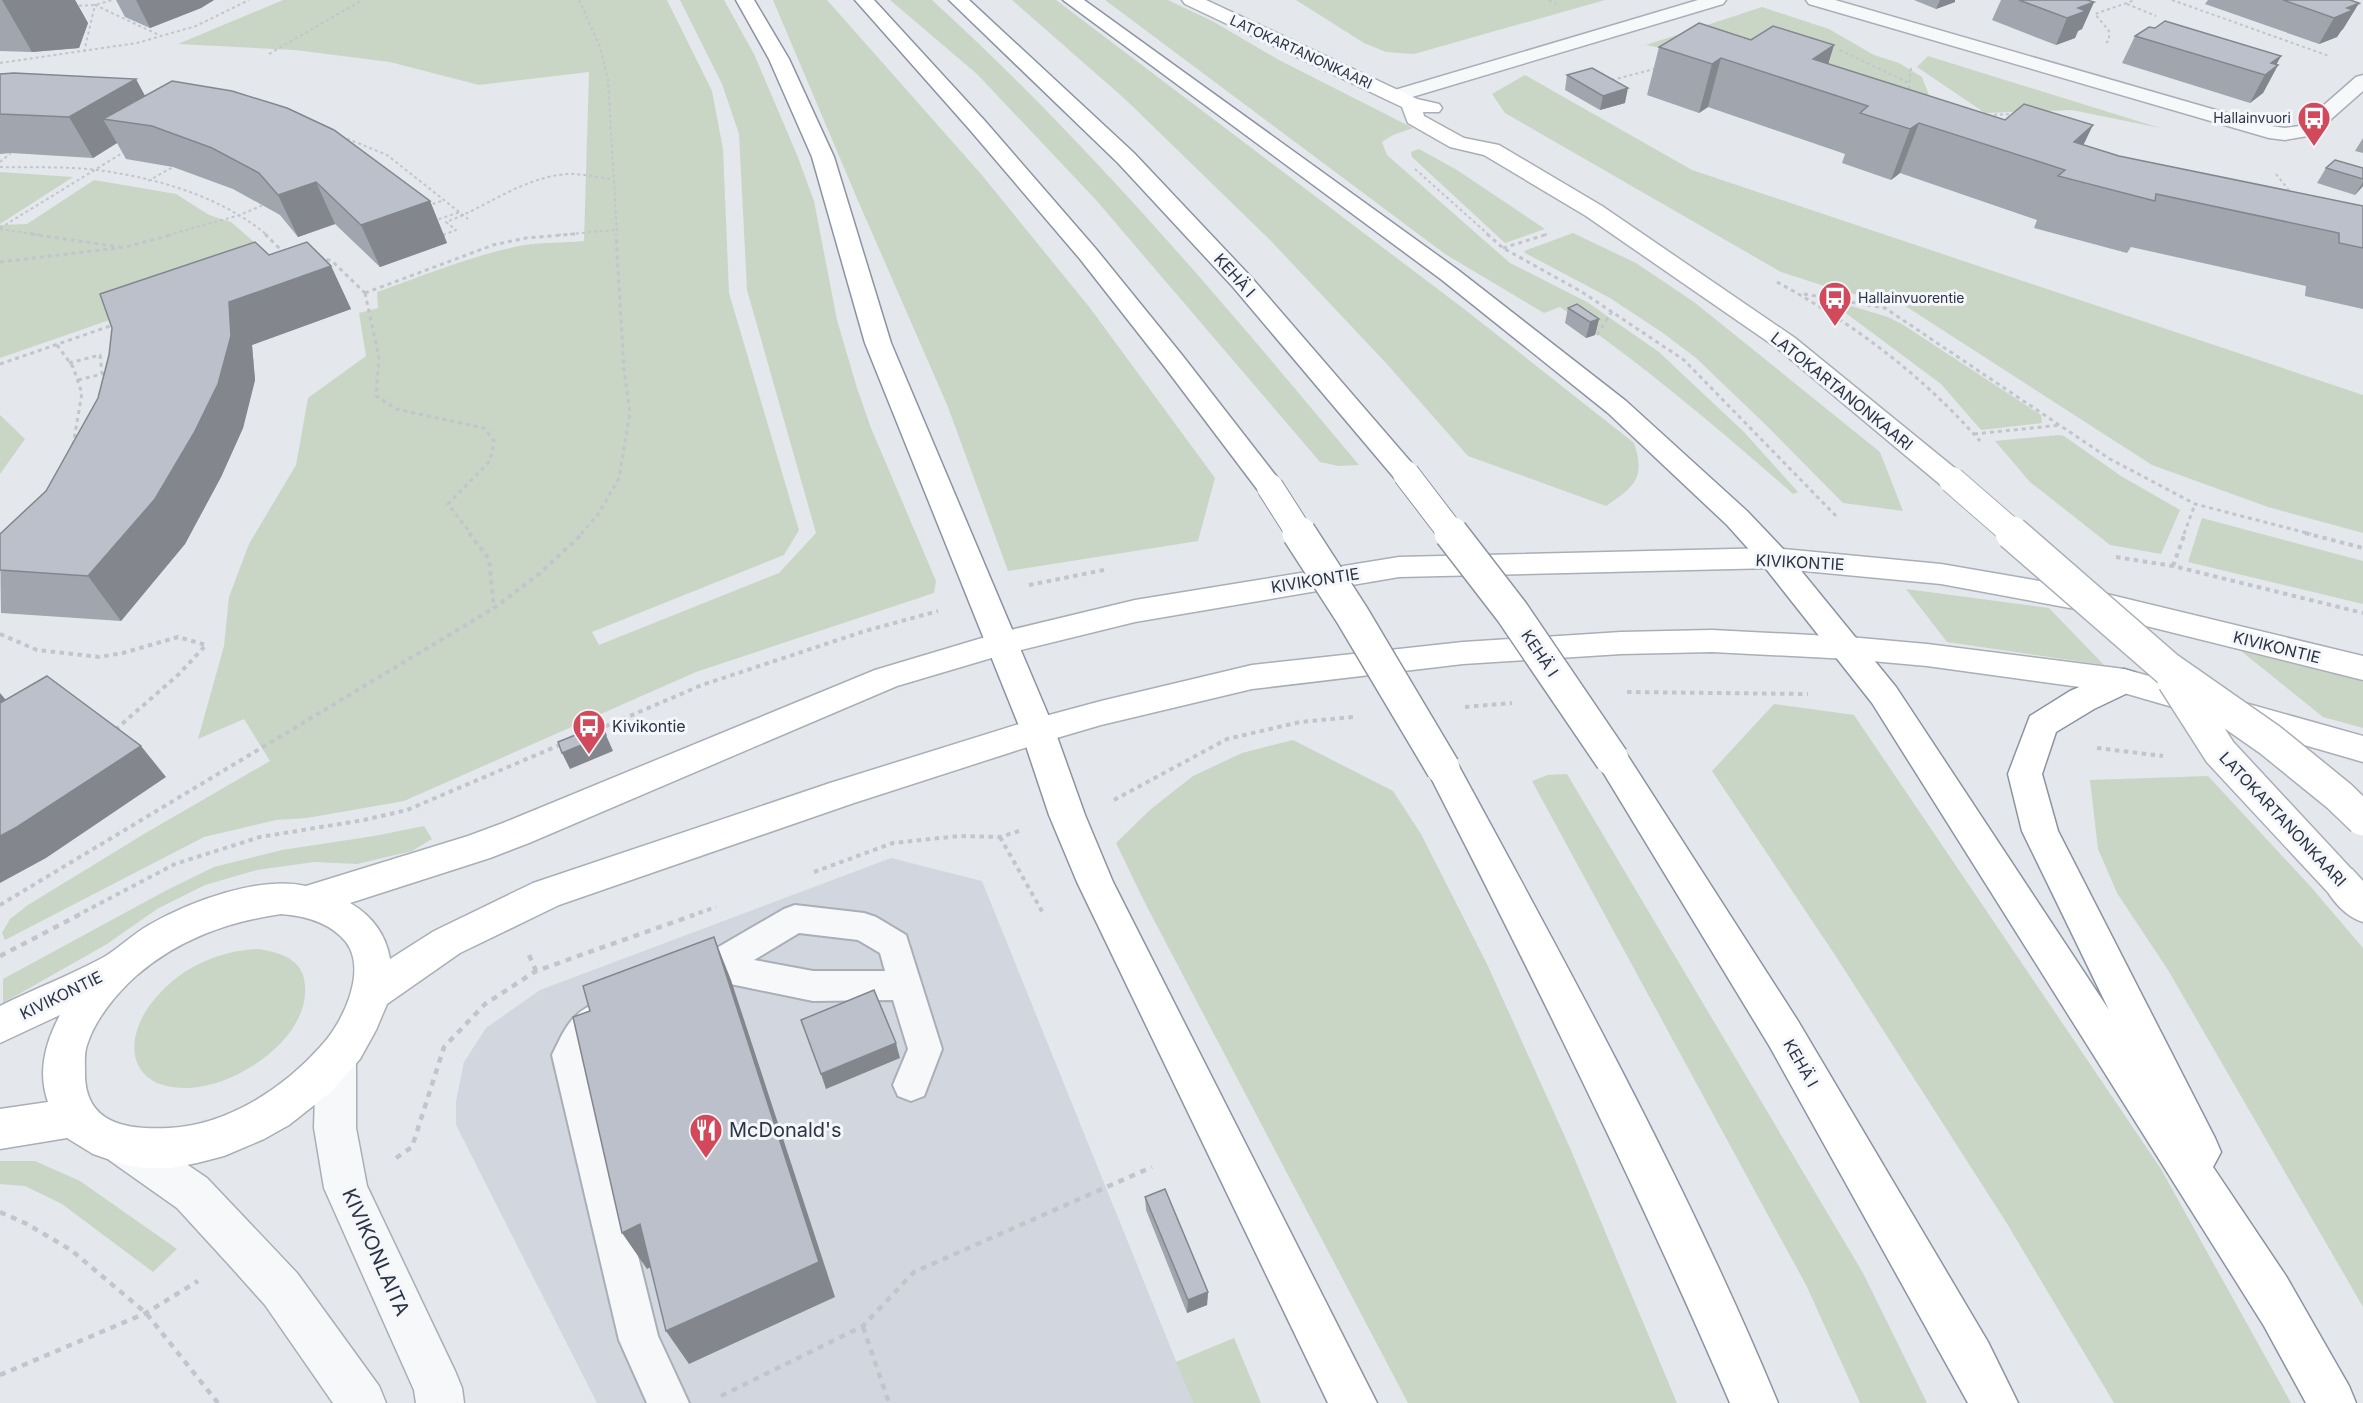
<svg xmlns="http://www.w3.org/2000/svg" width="2363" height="1403" viewBox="0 0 2363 1403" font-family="Inter,sans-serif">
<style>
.built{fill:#d2d6de}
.green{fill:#c9d6c5}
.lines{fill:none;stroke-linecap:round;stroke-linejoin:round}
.lane-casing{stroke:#a9aeb7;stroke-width:4}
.street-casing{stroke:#a9aeb7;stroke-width:3}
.secondary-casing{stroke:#a9aeb7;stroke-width:3}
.highway-casing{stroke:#8b94a3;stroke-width:3}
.path-far3{stroke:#c2c5cb;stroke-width:2;stroke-dasharray:3 3;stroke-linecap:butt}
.path-far2{stroke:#c2c5cb;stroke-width:3;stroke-dasharray:4 4;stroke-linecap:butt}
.path-far1{stroke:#c2c5cb;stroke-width:4;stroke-dasharray:4.5 4.5;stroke-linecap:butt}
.path{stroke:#c2c5cb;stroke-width:4.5;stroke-dasharray:6 6;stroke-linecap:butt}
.lane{fill:#f7f8fa;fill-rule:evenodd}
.street{fill:#f7f8fa;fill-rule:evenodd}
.secondary{fill:#fff;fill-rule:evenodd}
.highway{fill:#fff;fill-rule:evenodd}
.secondary-bridge-far1-casing{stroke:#a9aeb7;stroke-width:28;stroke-linecap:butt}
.secondary-bridge-casing{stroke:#a9aeb7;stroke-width:36;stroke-linecap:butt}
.highway-bridge-far1-casing{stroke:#8b94a3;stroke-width:28;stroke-linecap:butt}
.highway-bridge-casing{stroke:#8b94a3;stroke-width:36;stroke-linecap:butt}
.secondary-bridge-far1{stroke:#fff;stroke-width:26}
.secondary-bridge{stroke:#fff;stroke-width:33}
.highway-bridge-far1{stroke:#fff;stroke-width:26}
.highway-bridge{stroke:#fff;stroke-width:33}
.wall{fill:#a1a5ae}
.shaded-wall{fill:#83868d}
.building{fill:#bbc0ca;stroke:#83868d;stroke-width:1.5}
.labels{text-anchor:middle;stroke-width:6;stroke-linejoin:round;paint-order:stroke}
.far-street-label{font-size:14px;fill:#2b3445;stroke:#f4f6f9}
.far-poi-label{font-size:14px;fill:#2b3445;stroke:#f4f6f9;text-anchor:end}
.street-label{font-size:16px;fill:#2b3445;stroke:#f4f6f9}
.poi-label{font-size:16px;fill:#2b3445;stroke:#f4f6f9;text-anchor:start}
.near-poi-label{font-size:20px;fill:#2b3445;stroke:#f4f6f9;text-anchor:start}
.near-street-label{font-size:20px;fill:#2b3445;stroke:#f4f6f9}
</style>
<rect width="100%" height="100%" fill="#e4e7ec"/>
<!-- built -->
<path class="built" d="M891 858 982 881 1193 1403H597L456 1125V1102L464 1062 486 1028 540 990Z"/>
<!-- green -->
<path class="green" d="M283 0H667L712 91 723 149 729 293 799 530 784 555 592 632 599 645 779 573 816 533 747 290 739 134 722 84 680 0H724L754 54 797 155 814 201 837 320 857 388 871 428 936 581 934 593 696 672 404 801 307 818 276 820 204 837 5 940 2 933 10 919 28 905 144 834 270 761 244 719 198 739 224 646 229 597 249 544 296 465 308 398 366 356 359 313 378 308 377 292C423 276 470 256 519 246 541 242 563 243 584 241L589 72 479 85 390 62 295 50 178 44Z
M773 0H827L981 174 1090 308 1215 478 1198 541 1008 571 948 407 856 196Z
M890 0H932C1088 142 1224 303 1359 465L1339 466 1320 462 1096 200 977 74Z
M1012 0H1056L1468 312 1634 443C1646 478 1634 487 1606 506L1468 456 1386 363 1270 240 1125 99Z
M1105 0H1168L1214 22 1279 60 1413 128 1393 135 1382 142 1387 155 1510 263 1587 302 1659 352 1744 432 1798 492 1793 494C1718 428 1642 364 1560 307L1544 313 1445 254Z
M1296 0H1605L1414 54 1386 52 1364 43Z
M1762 7 1829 29 1874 55 1899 63 1922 77 1931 100 1646 45Z
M1928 56 2160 128 2072 110 1985 113 1917 67Z
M1525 75 1692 170 2363 395V533L2268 507 2152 465 1899 302 1843 292 1781 272 1505 113 1492 94Z
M1419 149 1457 170 1545 229 1505 243 1412 157 1411 152Z
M0 172 73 177 0 224Z
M94 180 176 194 209 215 231 222 277 262 0 358V225L27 224Z
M1573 233 1636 263 1694 302 1880 452 1903 511 1843 503 1766 425 1696 358 1663 333 1610 298 1525 253 1524 251Z
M1851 306 1888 317 1902 324 2041 415 2042 423 1981 430 1941 384 1843 311Z
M0 415 25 439 0 474Z
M2059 435 2064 436 2121 476 2180 510 2161 554 2110 545 2030 482 1995 441Z
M2202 518 2363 561V604L2188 562Z
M1906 589 2049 608 2104 665 1947 642Z
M2241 651 2363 681V728L2323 717Z
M1774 704 1854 715 2161 1169 2291 1403H2114L2006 1222 1835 955 1712 771Z
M1293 740 1393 791 1421 834 1487 964 1570 1148 1677 1403H1408L1145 903 1116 843 1151 809 1193 776 1242 753Z
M1567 774 1863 1273 1927 1403H1860L1806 1285 1532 781 1548 775Z
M2208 776 2311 887 2363 948V1307L2168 970 2117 893 2098 849 2090 780Z
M424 826 432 839 412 851 357 864 314 862 257 870 205 885 157 909 107 944 3 1003V979L167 890 214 867 282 850 374 836Z
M257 949C280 952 304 959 305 986 309 1039 237 1086 189 1088 122 1090 122 1032 160 993 185 966 220 951 257 949Z
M0 1161H35L80 1181 177 1249 153 1272 62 1204 25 1186 0 1184Z
M1234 1338 1261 1403H1193L1176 1362Z"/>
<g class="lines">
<defs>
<path id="lane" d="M795 905 864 913 876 917 906 935 942 1049 924 1096 911 1101 898 1096 893 1085 908 1049 893 1000 813 1001 716 981 689 991 677 987 672 977 677 967 703 956 784 909ZM799 933 858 940 880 953 885 971H813L754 960Z
M606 999 618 1003 623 1014C614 1033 596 1036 588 1055L658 1336 689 1403H647L619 1340 552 1055C567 1024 572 1011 606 999Z"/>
<path id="street" d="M1698 0H1726L1723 4 1402 100H1388L1385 96 1388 92Z
M1806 0H1835L2271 126 2285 128 2300 126 2356 77 2363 75V91L2313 135 2285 140 2269 138 1809 4Z
M336 1040 350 1045 356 1058V1128L367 1186 455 1371 462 1388 464 1403H416L414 1390 324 1188 314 1128 316 1058 322 1045Z
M124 1126 139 1132 207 1178 297 1273 379 1386 386 1403H333L265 1305 231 1267 177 1208 109 1160 103 1146 109 1132Z"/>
<path id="secondary" d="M1182 0H1206L1417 99 1439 104 1442 108 1439 112H1423L1424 116 1464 138 1499 145 1602 206 1795 338 1962 474 1966 480 1962 486 1952 489 1942 486 1777 348 1586 216 1484 155 1450 147 1408 123 1402 107 1185 4Z
M1774 548 1941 564 2086 589 2363 656V680L2086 611 1941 584 1774 568 1399 577 1135 622 1005 654 897 686 529 843 490 858 350 903C371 915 386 934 390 959L434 931 533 883 830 783 1038 718 1101 701 1252 665 1463 642 1621 632 1712 630 1849 637 1927 644 2124 669 2363 736V762L2124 693 1927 666 1849 659 1712 652 1621 654 1463 664 1252 689 1101 725 1043 742 854 803 559 905 460 953 387 1004 376 1030 360 1059 332 1091 289 1125 264 1139 224 1156 197 1163 171 1168H144L125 1165 93 1154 67 1138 0 1149V1109L48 1102C37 1072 46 1041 60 1015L0 1043V1006C34 989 71 975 104 957 119 948 133 934 149 925 189 902 260 875 306 886L468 836 503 823 875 670 1002 632 1135 600 1399 557ZM281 914C305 916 330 922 346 942 368 971 342 1024 321 1046 283 1089 227 1125 169 1128 127 1130 84 1124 85 1072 85 1063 84 1053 87 1045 95 1019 117 993 137 975 179 939 227 922 281 914Z
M2339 865 2352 869 2363 881V922C2344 916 2330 898 2321 880L2326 869Z"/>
<path id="highway" d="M736 0H754L789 59 834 157 891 343 1055 731 1085 815 1113 882 1377 1403H1328L1077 882 1049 815 1021 731 865 343 812 157 769 59Z
M855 0H874L985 121 1096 249 1182 355 1280 481 1284 487 1280 493 1270 496 1260 493 1164 366 1080 259 970 130Z
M949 0H969L1134 153 1251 277 1416 468 1420 474 1416 480 1406 483 1396 480 1233 287 1118 163Z
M1063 0H1084L1458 270 1626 401 1747 511 1785 551 1896 687 2109 1010 2022 831 2008 774 2030 716 2070 691 2112 673 2124 669 2136 673 2140 681 2136 689 2094 709 2056 732 2042 774 2058 831 2215 1138 2221 1152 2213 1167 2286 1276 2349 1386 2356 1403H2306L2264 1326 1872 703 1763 565 1727 525 1608 413 1442 280Z
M1612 746 1624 750 1798 1021 1988 1342 2018 1403H1968L1770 1047 1595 759 1600 750Z
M1443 755 1455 759C1569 969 1686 1181 1778 1403H1730C1637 1187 1533 977 1426 768L1431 759Z"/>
</defs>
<!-- lane casing -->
<use href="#lane" class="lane-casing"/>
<!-- street casing -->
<use href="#street" class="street-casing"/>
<!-- secondary casing -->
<use href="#secondary" class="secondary-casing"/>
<!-- highway casing -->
<use href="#highway" class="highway-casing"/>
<!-- path-far3 -->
<path class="path-far3" d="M579 0 600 47 608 80 617 235
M1549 0 1560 6
M2172 0 2329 56
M2346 0 2363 5
M2127 4 2156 16
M73 6 95 5 112 0
M2106 43 2109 40V31L2095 14 2135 0
M1840 50 1909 83
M84 52 95 5 161 36
M269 54 362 0
M0 63 137 43 196 26 249 0
M1911 68 1909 87 1912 93
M1612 80 1658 68
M1988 115 2014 114
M336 134 387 155 468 219
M0 162 11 153
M0 167C32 168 65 166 97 170 157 178 220 196 267 235
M1415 169 1489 235
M2276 174 2292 194
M148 181 173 167
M427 206 444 200
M433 221 460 212
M0 228 124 152
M0 229 41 235
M168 235 240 215 263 205
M443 235 456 230 446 222C487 207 521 178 567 174 582 173 598 178 613 179
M558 235 615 230
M1544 235 1548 234"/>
<!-- path-far2 -->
<path class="path-far2" d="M31 234 120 247
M265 234 285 254
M1487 234 1503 248 1582 292 1684 360 1837 517
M441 236 447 234
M1503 248 1548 234
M319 257 332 261 365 293
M0 262 126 247 174 234
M1777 282C1854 324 1922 375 1980 441
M365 293 379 358 376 396 396 409 484 428 494 441 490 461 448 504 471 534
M365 293 493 245 526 238 575 234
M1804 294 1885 308 2110 459 2195 504 2311 534
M1597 335 1612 311
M57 345 73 367 82 393 73 445
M69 363 100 355 102 374
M0 364 116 324
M78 380 110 372
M1974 434 2061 425
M581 534 599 513 619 478 630 412 624 370 616 234
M2184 534 2195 504"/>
<!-- path-far1 -->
<path class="path-far1" d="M469 533 489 559 494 608
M2305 533 2363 548
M2116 557 2173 566 2363 613
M2173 566 2185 533
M1029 585 1104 570
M0 634 37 650 99 657 123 653 178 637 206 645 179 674 115 730
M1627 692 1808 694
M1465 707 1512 703
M597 730 702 685 865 631 938 611
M2097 748 2163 756
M1114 800 1227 739 1300 722 1353 717
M1000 837 1043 913
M814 872 893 843 959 836 1000 837 1019 831
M0 905 494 608 539 574 583 533
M76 916 175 864 260 837 364 820 407 810 562 744
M690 916 716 907"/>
<!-- path -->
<path class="path" d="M529 955 536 971
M0 956 79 915
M396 1158 412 1147 444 1047 485 1004 536 971 694 915
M0 1212 27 1224 71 1250 146 1313 218 1403
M863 1327 889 1403
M0 1375 146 1313 198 1281
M721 1396 863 1326 914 1272 1152 1167"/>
<!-- lane -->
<use href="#lane" class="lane"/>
<!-- street -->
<use href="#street" class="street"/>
<!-- secondary -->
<use href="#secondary" class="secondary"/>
<!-- highway -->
<use href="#highway" class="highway"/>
<defs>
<path id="secondary-bridge-far1" d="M1952 480 2014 534"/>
<path id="secondary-bridge" d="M2012 533 2167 668 2270 740 2339 796 2363 819
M2174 680 2220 752 2339 880"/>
<path id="highway-bridge-far1" d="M1406 474 1452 534
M1270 487 1300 534"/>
<path id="highway-bridge" d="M1299 533 1352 615 1443 768
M1451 533 1512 612 1612 759"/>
</defs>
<!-- secondary-bridge-far1 casing -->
<use href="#secondary-bridge-far1" class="secondary-bridge-far1-casing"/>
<!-- secondary-bridge casing -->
<use href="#secondary-bridge" class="secondary-bridge-casing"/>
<!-- highway-bridge-far1 casing -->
<use href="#highway-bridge-far1" class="highway-bridge-far1-casing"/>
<!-- highway-bridge casing -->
<use href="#highway-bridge" class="highway-bridge-casing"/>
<!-- secondary-bridge-far1 -->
<use href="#secondary-bridge-far1" class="secondary-bridge-far1"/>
<!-- secondary-bridge -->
<use href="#secondary-bridge" class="secondary-bridge"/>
<!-- highway-bridge-far1 -->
<use href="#highway-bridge-far1" class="highway-bridge-far1"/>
<!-- highway-bridge -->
<use href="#highway-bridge" class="highway-bridge"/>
</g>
<!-- wall -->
<path class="wall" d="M0 0H75L88 23 79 48 32 52 0 51Z
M116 0H214L201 8 150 28 125 17Z
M1914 0H1955V2L1936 9Z
M2001 0H2087L2094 2 2082 29 2078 31 2075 38 2056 45 1992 20Z
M2208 0H2350L2359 3 2343 29 2341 31 2337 37 2319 44 2205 4Z
M2135 36 2281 56 2276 64 2278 65 2263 93 2250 103 2122 63Z
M1751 40 1834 45 1828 64 2119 156 2363 206V309L2305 296 2306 286 2131 247 2127 253 2034 228 2037 220 1900 173 1891 180 1842 163 1845 154 1708 107 1699 113 1647 95 1659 47Z
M0 74 145 96 430 201 447 243 380 267 335 224 298 237 280 215 233 189 173 167 126 159 117 143 93 158 11 153 0 154Z
M1567 75 1625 103 1600 110 1565 90Z
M2363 138V153L2355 151Z
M2326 168H2363V186L2355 195 2317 183Z
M269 255 331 266 351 309 252 345 255 380 243 428 221 477 185 544 121 621 1 613 0 534 46 491Z
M1568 308 1599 319 1595 335 1586 338 1565 323Z
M1145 1197 1208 1292 1207 1305 1187 1313 1146 1210Z"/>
<!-- shaded-wall -->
<path class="shaded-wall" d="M2 0H75L88 23 79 48 32 52Z
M136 0H214L201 8 150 28Z
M1940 0H1955V2L1936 9Z
M2094 2 2082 29 2078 31 2075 38 2056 45 2067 18 2078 8Z
M2359 3 2343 29 2341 31 2337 37 2319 44 2334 18 2347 8Z
M1834 45 1820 90 1813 59Z
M2281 56 2274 69 2278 65 2263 93 2250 103 2271 63Z
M1721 58 1708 107 1699 113 1712 64Z
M136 79 157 118 103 119 117 143 93 158 69 117Z
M1628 88 1625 103 1600 110 1603 96Z
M1919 123 1900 173 1891 180 1910 129Z
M2093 125 2069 175 2074 142Z
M316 182 335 224 298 237 278 195Z
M2363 182V186L2355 195Z
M430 201 447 243 380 267 361 225Z
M331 266 351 309 252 345 255 380 243 428 221 477 185 544 121 621 88 576 229 302Z
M1599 319 1595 335 1586 338 1590 322Z
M0 693 6 700 0 703Z
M606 735 613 751 570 769 562 753Z
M141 746 166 777 46 858 0 883V836Z
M714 937 731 980 835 1297 689 1364 666 1331Z
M896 1043 900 1058 826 1089 821 1074Z
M640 1224 664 1260 647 1269 622 1233Z
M1208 1292 1207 1305 1187 1313 1188 1300Z"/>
<!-- building -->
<path class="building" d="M2019 0H2087L2094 2 2078 8 2086 11 2067 18Z
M2283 0H2350L2359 3 2347 8 2353 10 2334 18Z
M2165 21 2281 56 2271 63 2278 65 2265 75 2135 36 2149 27 2155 28Z
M1699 23 1751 40 1773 26 1834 45 1813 59 2005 120 2024 104 2093 125 2074 142 2119 156 2363 206V248L2339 243V233L2156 194 2155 201 2058 176 2065 170 1919 123 1910 129 1860 113 1868 106 1721 58 1712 64 1659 47Z
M1592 68 1628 88 1603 96 1567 75Z
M14 73 136 79 69 117 0 114V74Z
M172 81 232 91 287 108 334 130 430 201 361 225 316 182 278 195 259 173 212 148 152 126 103 119Z
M2335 160 2363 168V179L2326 168Z
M255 242 269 255 307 242 331 266 229 302 231 336 218 384 194 433 155 499 88 576 0 570V534L46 491 98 398 109 355 112 328 100 294Z
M1577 304 1599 319 1590 322 1568 308Z
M47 676 141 746 17 827 0 836V703Z
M600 725 606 735 562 753 558 742Z
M714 937 819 1262 666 1331 640 1224 622 1233 573 1017 590 1011 583 986Z
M874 990 896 1043 821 1074 801 1020Z
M1165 1189 1208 1292 1188 1300 1145 1197Z"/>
<!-- icons -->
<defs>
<symbol id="bus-pin" viewBox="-11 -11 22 30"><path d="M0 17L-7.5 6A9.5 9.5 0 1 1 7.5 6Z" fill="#d1495b" stroke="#f4f6f9"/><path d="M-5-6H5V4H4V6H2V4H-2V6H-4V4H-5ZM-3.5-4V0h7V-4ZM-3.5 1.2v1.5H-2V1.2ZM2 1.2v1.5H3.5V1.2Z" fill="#fff"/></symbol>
<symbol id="restaurant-pin" viewBox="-11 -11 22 30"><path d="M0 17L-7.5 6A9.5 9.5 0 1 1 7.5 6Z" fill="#d1495b" stroke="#f4f6f9"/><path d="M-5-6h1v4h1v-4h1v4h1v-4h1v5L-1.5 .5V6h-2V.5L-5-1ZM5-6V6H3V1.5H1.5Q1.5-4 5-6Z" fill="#fff"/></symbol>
</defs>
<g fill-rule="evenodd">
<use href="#bus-pin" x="2295" y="99" width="38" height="52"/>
<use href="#bus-pin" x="1816" y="279" width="38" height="52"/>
<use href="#bus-pin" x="570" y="707" width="38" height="52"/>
<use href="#restaurant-pin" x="687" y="1111" width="38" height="52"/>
</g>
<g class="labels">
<!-- far-street labels -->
<g class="far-street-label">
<text transform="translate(1301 52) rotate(25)" y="5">LATOKARTANONKAARI</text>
</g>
<!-- far-poi labels -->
<g class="far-poi-label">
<text x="2291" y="123">Hallainvuori</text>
<text x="1858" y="303" text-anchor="start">Hallainvuorentie</text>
</g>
<!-- street labels -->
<g class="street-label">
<text transform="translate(1235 275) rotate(48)" y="6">KEHÄ I</text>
<text transform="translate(1842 391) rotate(39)" y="6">LATOKARTANONKAARI</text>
<text transform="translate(1800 562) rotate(3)" y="6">KIVIKONTIE</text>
<text transform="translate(1315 580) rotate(-9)" y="6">KIVIKONTIE</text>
<text transform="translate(2277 647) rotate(14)" y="6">KIVIKONTIE</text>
<text transform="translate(1540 653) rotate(56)" y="6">KEHÄ I</text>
<text transform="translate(2283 819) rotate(47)" y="6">LATOKARTANONKAARI</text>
<text transform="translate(61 995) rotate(-26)" y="6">KIVIKONTIE</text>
<text transform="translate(1801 1063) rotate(60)" y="6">KEHÄ I</text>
</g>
<!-- poi labels -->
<g class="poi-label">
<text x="612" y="732">Kivikontie</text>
</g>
<!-- near-poi labels -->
<g class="near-poi-label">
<text x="729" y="1137">McDonald's</text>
</g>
<!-- near-street labels -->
<g class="near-street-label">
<text transform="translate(376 1252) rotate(66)" y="7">KIVIKONLAITA</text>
</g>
</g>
</svg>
